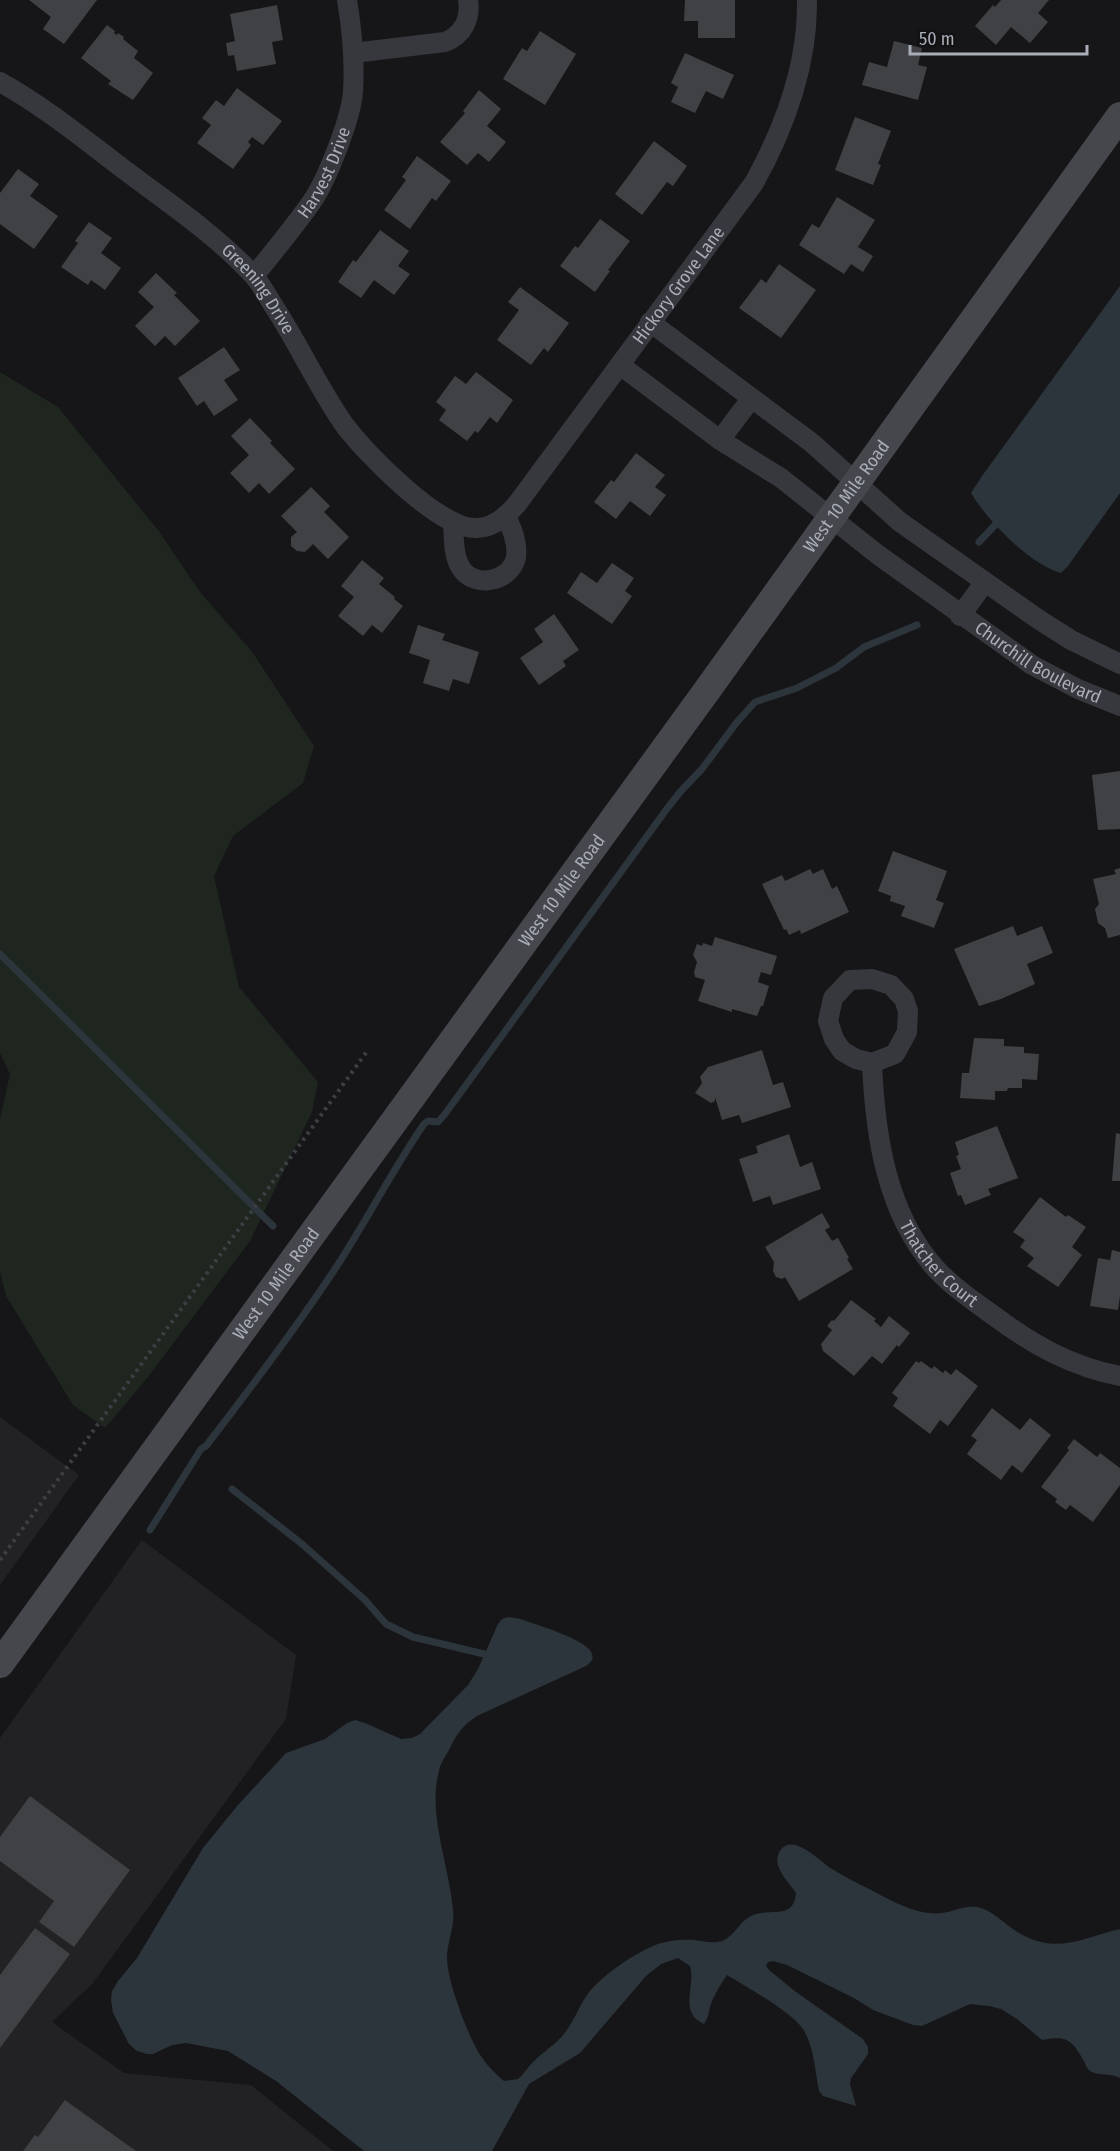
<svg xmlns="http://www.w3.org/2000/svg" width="1120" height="2151" viewBox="0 0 1120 2151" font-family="'Fira Sans Condensed',sans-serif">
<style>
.built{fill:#222225}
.green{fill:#1e261f}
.water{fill:#2c353c}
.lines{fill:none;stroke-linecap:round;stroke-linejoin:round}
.stream{stroke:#2c353c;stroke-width:7}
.building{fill:#404145}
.path{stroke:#3d3f44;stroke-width:4;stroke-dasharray:3 4.5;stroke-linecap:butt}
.street{stroke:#37383d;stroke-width:20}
.secondary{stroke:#45474d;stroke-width:28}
.labels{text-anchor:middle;stroke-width:4.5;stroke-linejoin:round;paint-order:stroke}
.street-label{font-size:18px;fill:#a8adb8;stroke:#111113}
</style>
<rect width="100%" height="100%" fill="#161618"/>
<!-- built -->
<path class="built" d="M0 1417 79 1475 0 1585Z
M142 1540 296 1655 286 1719 93 1983 52 2022 124 2073 251 2085 333 2151H0V1738Z"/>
<!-- green -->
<path class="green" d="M0 372 58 407 158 530 200 592 253 653 314 746 303 783 233 836 214 876 239 987 318 1082 312 1112 250 1241 148 1377 105 1428 73 1405 6 1296 0 1272V1119L10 1074 0 1053Z"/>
<!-- water -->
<path class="water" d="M1120 286V493L1068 566 1061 573C1029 564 988 521 971 493L982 476Z
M509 1617 520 1619C534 1624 589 1640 592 1654 594 1660 590 1663 586 1666L477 1716C463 1725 456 1735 449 1750 445 1757 440 1764 439 1771 427 1813 450 1868 453 1910 455 1925 448 1941 447 1955 446 1978 465 2026 475 2046 482 2060 493 2072 504 2081L518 2079C524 2074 528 2067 533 2062 544 2051 558 2043 567 2030 574 2020 578 2009 585 1998 597 1978 636 1952 658 1944 669 1940 684 1939 695 1940 705 1941 712 1944 722 1941 735 1936 740 1920 753 1915 771 1908 794 1920 796 1893 789 1882 772 1867 779 1853 791 1829 821 1863 832 1869 845 1877 859 1884 873 1891 892 1901 918 1916 941 1913 953 1912 964 1905 977 1907 993 1910 1005 1925 1019 1933 1057 1955 1082 1938 1120 1929V2078C1111 2073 1101 2076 1092 2072 1087 2070 1086 2065 1084 2061 1072 2040 1067 2035 1042 2040L1017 2019 1001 2009 989 2006 970 2004 922 2026 913 2025 873 2010 854 1998 787 1965 773 1961 768 1962 766 1966 769 1970 796 1992 863 2039 868 2047V2054L851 2078 850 2084 856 2106 823 2096 819 2091C815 2071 814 2046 803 2029 790 2011 747 1987 727 1975 722 1982 716 1992 712 2001 709 2008 709 2018 704 2024 678 2013 696 1986 690 1966L678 1958 661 1964 646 1976 580 2053 529 2084 492 2151H364L276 2081 228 2051 186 2043 172 2045 153 2054H147L137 2051 129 2044 113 2013 111 2000 112 1991 118 1981 137 1958 203 1848 238 1805 286 1753 325 1739 347 1723 355 1720 365 1723 401 1739 412 1738 420 1734 468 1685 478 1669 498 1624 502 1619Z"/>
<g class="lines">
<!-- stream -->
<path class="stream" d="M979 542 996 524
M0 954 273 1226
M232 1489 302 1544 365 1600 386 1624 413 1637 484 1654
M150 1530 201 1449 206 1446C250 1389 293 1332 333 1272 365 1224 391 1172 424 1124L428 1121 438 1122 445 1114 666 810 681 791 702 769 737 722 755 702 797 688 836 668 864 647 917 625"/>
</g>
<!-- building -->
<path class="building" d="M29 0H97L64 44 43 29 51 17Z
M685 0H735V38H698V21H684Z
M1001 0H1049L1038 13 1048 22 1030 43 1011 27 996 45 975 26 993 5 995 7Z
M277 5 283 40 272 42 276 64 237 71 234 55 228 56 226 43 235 41 230 14Z
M107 25 115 31 114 33 117 35 118 33 124 37 123 39 138 51 134 58 153 73 133 100 108 84 111 81 81 58Z
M540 31 576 54 545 105 503 79 522 48 527 51Z
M894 41 922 48 918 65 927 67 918 100 862 85 869 62 887 67Z
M685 53 734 75 723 99 706 91 695 113 671 102 678 87 671 83Z
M237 88 282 121 263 145 252 137 248 142 251 145 233 169 197 143 211 125 202 118 216 100 224 106Z
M479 90 501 109 487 126 506 142 489 162 478 153 467 165 440 142 465 113 463 111Z
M855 117 891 131 878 164 881 165 873 185 835 170Z
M654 141 687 166 673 186 667 182 642 215 615 194Z
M417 156 451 181 436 201 432 198 410 229 384 210 406 180 402 177Z
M18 169 39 184 30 196 58 216 34 249 0 224V193Z
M837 197 875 220 858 247 873 256 863 272 851 264 844 274 799 245 812 224 819 228Z
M600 219 630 241 608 270 610 271 595 292 560 266 575 246 578 248Z
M89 222 112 238 101 253 121 268 105 290 91 280 88 285 61 267 78 243 75 241Z
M380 230 409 251 398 266 410 274 394 295 374 280 361 298 338 282 353 260 356 262Z
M779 264 816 290 781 338 739 308 761 279 766 283Z
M156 273 177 293 174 295 200 321 175 346 165 336 155 346 135 326 154 307 138 292Z
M520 287 569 323 548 352 544 348 531 365 497 340 519 310 508 302Z
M224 347 240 370 224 380 238 400 214 416 204 401 197 406 178 378Z
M476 372 513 400 497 423 490 417 478 433 475 431 467 441 439 420 446 410 436 402 455 376 466 384Z
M250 418 272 441 270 443 295 469 269 494 259 483 249 493 230 473 249 455 231 436Z
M636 453 665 475 655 487 666 495 650 516 630 501 616 519 594 502 611 480 614 482Z
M311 487 330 506 324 512 349 537 328 559 313 544 305 552 297 551 291 546V537L297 532 281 516Z
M362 560 384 578 379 584 395 597 394 599 403 606 382 633 372 625 363 636 338 616 354 597 341 586Z
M612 563 634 578 625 591 632 596 612 624 567 593 581 572 597 583Z
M554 614 579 650 563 661 566 666 539 685 520 658 543 642 534 629Z
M418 625 445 634 442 640 479 652 469 684 453 679 449 691 423 683 430 660 409 653Z
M1120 771V829L1098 830 1092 775Z
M893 851 947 871 936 900 944 903 934 928 901 916 905 906 890 901 891 896 878 891Z
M1120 868V935L1108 938 1105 928 1098 923 1095 909 1099 904 1093 879 1116 874 1114 870Z
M810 869 813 874 823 869 832 889 837 886 849 912 801 934 800 930 789 935 786 929 784 930 762 884 782 875 785 881Z
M1013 926 1017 936 1042 926 1053 953 1027 964 1035 984 1001 999 979 1006 954 949Z
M715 937 777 956 771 975 761 972 758 982 769 986 763 1006H761L757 1016 732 1009V1012L698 1001 705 980 695 977 694 972 697 962 693 955 697 944 702 946 703 943 712 946Z
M974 1038 1004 1039V1046L1024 1047V1053L1039 1054 1037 1080 1022 1079V1088H1008L1007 1091H995V1100L960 1098 962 1073H969Z
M762 1050 773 1085 783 1082 791 1107 742 1123 739 1115 722 1120 715 1097V1101L711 1103 695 1093 702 1083 700 1077 708 1067Z
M997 1126 1018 1178 988 1189 991 1195 965 1205 961 1195 958 1196 950 1173 961 1169 956 1156 959 1155 955 1142Z
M1116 1133 1120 1134V1181H1112Z
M789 1134 800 1167 812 1162 821 1189 773 1205 770 1196 753 1202 739 1159 758 1153 756 1146Z
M1040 1197 1066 1217 1068 1215 1086 1227 1072 1247 1082 1255 1058 1287 1027 1266 1034 1258 1020 1247 1025 1240 1013 1232Z
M822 1213 830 1227 825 1230 832 1241 838 1238 849 1258 847 1259 853 1269 799 1301 785 1277 782 1279 776 1277 773 1271 774 1262 765 1247Z
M1112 1250 1120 1252V1296L1118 1310 1090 1306 1098 1258 1110 1260Z
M851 1300 876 1319 874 1321 881 1327 889 1316 910 1333 899 1347 897 1345 882 1364 872 1356 854 1376 823 1351 821 1344 832 1330 827 1326 832 1320 834 1321Z
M916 1361 919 1363 921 1361 932 1369 934 1366 943 1373 945 1370 951 1375 956 1369 978 1386 948 1426 940 1420 930 1434 893 1406 898 1398 892 1393Z
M992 1408 1020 1430 1030 1418 1051 1435 1022 1473 1012 1465 1001 1480 967 1454 977 1440 971 1436Z
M1074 1439 1097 1457 1100 1453 1120 1468V1485L1093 1522 1070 1505 1066 1510 1055 1502 1057 1499 1041 1487 1069 1450 1067 1448Z
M30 1796 130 1870 74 1947 39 1922 54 1901 0 1861V1837Z
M35 1928 70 1954 0 2048V1975Z
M65 2100 136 2151H23L35 2135 38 2137Z"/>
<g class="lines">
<!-- path -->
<path class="path" d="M0 1560 368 1050"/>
<!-- street -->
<g class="street">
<path d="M353 53 445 42C463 35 471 19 468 0"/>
<path id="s1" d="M0 82C45 107 85 140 126 171 170 204 216 235 253 275 261 284 267 295 273 305 298 343 317 385 343 423 363 451 440 530 476 528 493 528 507 516 517 504L754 183C785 127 808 66 807 0"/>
<path id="s2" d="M254 276C274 251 295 226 313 200 328 177 351 118 353 92 355 61 352 30 347 0"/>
<path d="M650 322 812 443 900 522 1038 619 1071 640 1120 664"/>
<path id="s3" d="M620 365 720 440 781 478 877 554 1032 665 1078 689 1120 706"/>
<path d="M720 440 751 399"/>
<path d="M453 522C454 537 453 556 461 568 474 589 511 582 516 557 518 543 512 529 506 516"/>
<path d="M960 616 985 582"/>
<path d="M872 979 891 985 904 999 908 1011 907 1032 895 1054 872 1063 856 1059 842 1051 834 1039 828 1021 833 998 850 980Z"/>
<path id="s4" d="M872 1063C875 1135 886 1213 936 1269 954 1288 976 1303 997 1318 1035 1346 1073 1367 1120 1376"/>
</g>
<!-- secondary -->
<path class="secondary" id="s5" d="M0 1664 708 689 1120 116"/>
</g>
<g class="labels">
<!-- street labels -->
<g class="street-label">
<text dy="6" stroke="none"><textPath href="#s2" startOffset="126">Harvest Drive</textPath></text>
<text dy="6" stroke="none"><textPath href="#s1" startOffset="986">Hickory Grove Lane</textPath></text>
<text dy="6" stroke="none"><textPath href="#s1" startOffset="333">Greening Drive</textPath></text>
<text dy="6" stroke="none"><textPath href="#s5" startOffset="1442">West 10 Mile Road</textPath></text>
<text dy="6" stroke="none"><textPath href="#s3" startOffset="514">Churchill Boulevard</textPath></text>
<text dy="6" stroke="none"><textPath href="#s5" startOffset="956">West 10 Mile Road</textPath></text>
<text dy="6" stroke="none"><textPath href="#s4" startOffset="218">Thatcher Court</textPath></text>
<text dy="6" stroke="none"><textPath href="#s5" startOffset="470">West 10 Mile Road</textPath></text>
</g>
</g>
<!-- scale -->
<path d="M910 45v9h177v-9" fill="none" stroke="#a8adb8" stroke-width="3"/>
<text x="919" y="45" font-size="18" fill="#a8adb8" stroke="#111113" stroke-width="4.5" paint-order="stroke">50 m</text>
</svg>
